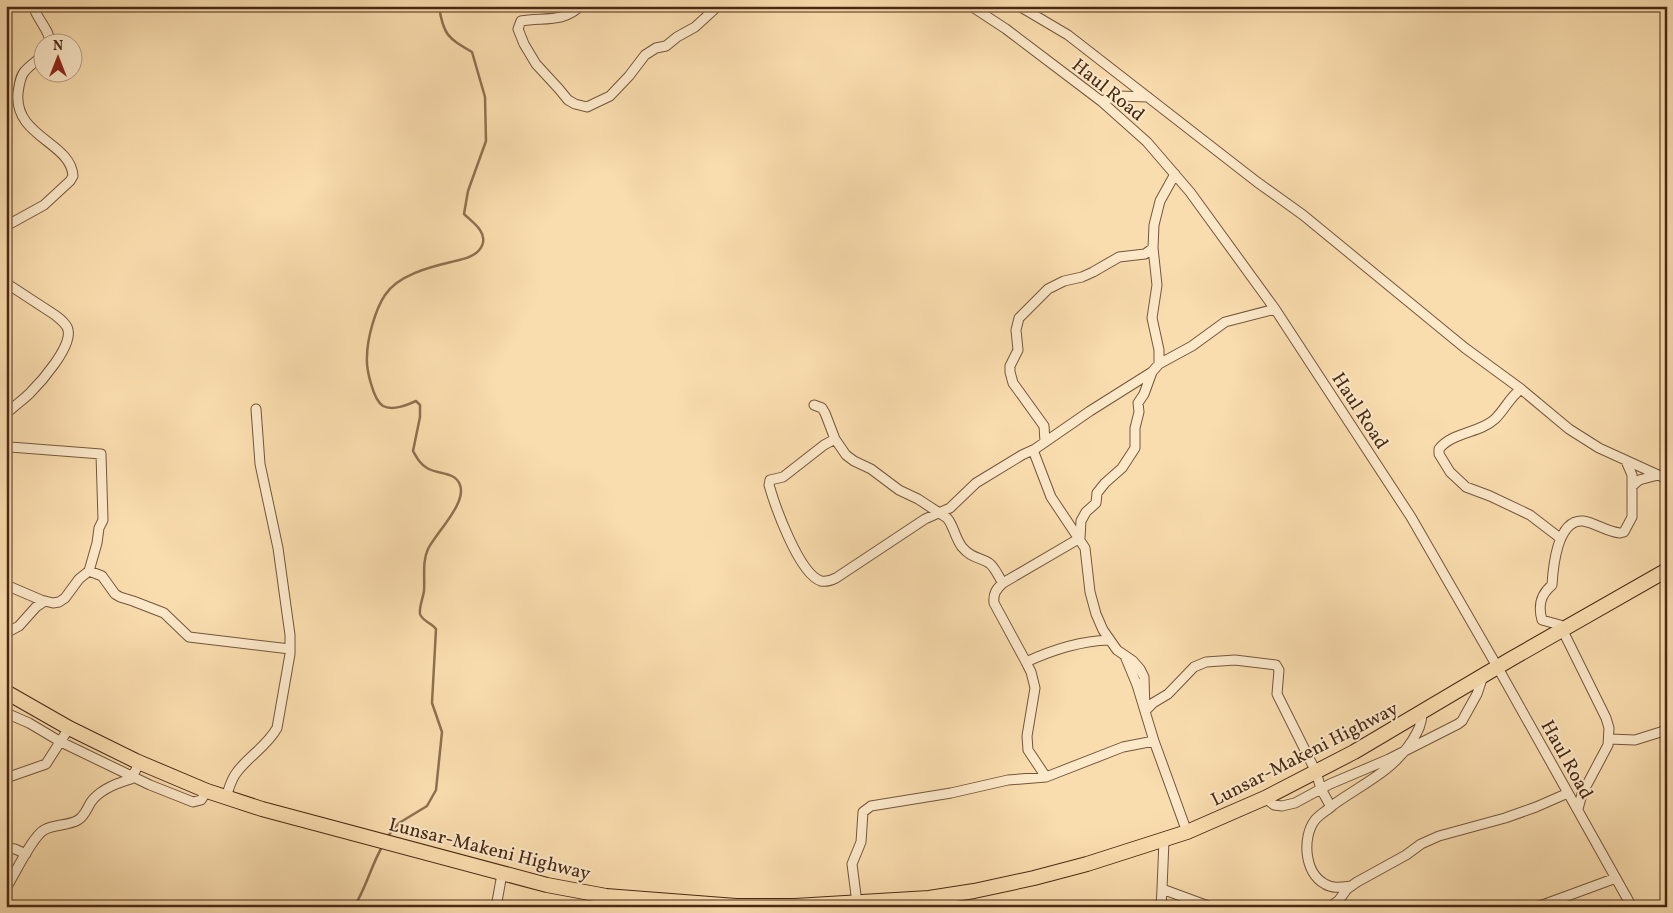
<svg xmlns="http://www.w3.org/2000/svg" width="1673" height="913" viewBox="0 0 1673 913" font-family="Vollkorn,serif">
<style>
.lines{fill:none;stroke-linecap:round;stroke-linejoin:round}
.stream{stroke:#8e7052;stroke-width:2.5}
.minor-casing{stroke:#74563c;stroke-width:11}
.primary-casing{stroke:#482916;stroke-width:16}
.minor{stroke:#fce9ca;stroke-width:9}
.primary{stroke:#faddae;stroke-width:14}
.labels{text-anchor:middle;stroke-width:4;stroke-linejoin:round;paint-order:stroke}
.street-label{font-size:19px;fill:#482916;stroke:#fce9ca}
</style>
<rect width="100%" height="100%" fill="#faddae"/>
<filter id="stains"><feTurbulence type="fractalNoise" baseFrequency=".004" numOctaves="4"/><feColorMatrix values="0 0 0 0 .2 0 0 0 0 .09 0 0 0 0 .02 0 0 0 .5 -.17"/></filter>
<radialGradient id="worn" r=".72"><stop offset=".6" stop-color="#630" stop-opacity="0"/><stop offset="1" stop-color="#630" stop-opacity=".3"/></radialGradient>
<g class="lines">
<!-- stream -->
<path class="stream" d="M387 837 399 823 427 806 436 790 442 732 432 703 436 629C432 623 422 621 420 614 419 607 423 598 424 591 425 577 422 562 428 549 436 533 467 503 460 485 455 471 438 475 427 468 420 464 417 458 413 451L420 417V405L416 401C407 405 393 411 383 406 373 400 366 368 367 357 367 339 375 310 385 295 398 275 430 267 451 262 458 260 467 259 473 255 482 250 487 240 480 230 476 224 469 219 464 214L468 191 486 141 485 97 472 52C448 38 443 35 439 6
M354 907C366 888 371 866 382 847"/>
<defs>
<path id="minor" d="M33 6C37 19 50 31 50 42
M580 6C564 23 542 17 521 21L518 29 524 44 536 64 559 89 568 100 575 104 587 107 610 96 629 76 645 55 656 48 666 46 677 37 695 27 718 6
M971 6 1006 29 1101 101 1147 142 1190 192 1275 309 1411 517 1498 668 1632 907
M1019 6 1068 35 1257 182 1303 215 1465 348 1521 389 1569 429 1599 448 1667 479
M1101 101 1118 96 1148 97
M6 226 44 205 70 181 73 176C71 142 14 137 18 93 19 86 20 76 25 71 30 65 37 61 42 56
M6 283 55 315C60 319 67 324 68 330 72 347 41 382 30 393 23 400 14 406 6 414
M1159 364V350L1152 318 1157 285 1153 248 1154 225 1160 201 1175 174
M1521 389C1510 397 1505 409 1495 419 1480 433 1452 432 1439 449V454L1450 472 1466 487 1490 496 1530 515 1560 538
M814 405 822 408 825 413 835 439 846 455 854 461 871 469 899 490 918 499 947 518C953 524 955 538 962 547 971 558 979 557 989 563 995 567 999 578 1003 583
M835 439 824 445 783 477 770 480 769 485C775 506 799 574 821 581 826 582 832 580 836 578L925 519 950 508 976 483 1022 455 1035 449 1090 411 1152 372 1159 364 1192 346 1225 322 1275 309
M1045 442 1044 426 1013 383 1010 372V366L1018 350 1016 330 1019 318 1048 289 1064 281 1082 277 1093 272 1119 257 1145 254 1153 248
M6 445 10 447 101 454 103 520 99 528 97 543 89 571 79 579 65 598 59 602 53 603 41 600 6 585
M1033 450 1051 497 1085 548 1090 592 1096 614 1103 630 1117 650 1133 661 1140 669 1144 677 1145 711
M1632 486 1639 480 1658 475
M89 571 102 576 115 594 120 597 133 601 164 613 189 637 290 649
M6 633 19 626 36 607 45 601
M1125 656 1137 685 1154 741
M1026 662 994 603C993 594 996 589 1003 583L1080 538 1081 521 1086 512 1096 503 1097 493 1105 483 1122 468 1135 448V428L1139 412 1138 403 1144 394 1152 372
M1145 711 1153 703 1168 694 1194 667 1206 662 1235 660 1276 665 1279 670 1277 694 1316 772 1321 789 1331 807
M6 713 29 723 61 742 150 785 193 802 201 800 207 791
M1609 739 1635 740 1667 730
M1046 777 1028 750 1027 736 1035 688 1031 672 1026 662C1052 650 1080 641 1109 640
M6 778 46 764 69 728
M226 797C229 789 231 779 237 772 249 756 267 746 277 728L290 654V635L278 548 260 464 256 409
M1265 798 1274 805 1282 806 1295 803 1330 784 1389 759 1458 724 1462 721 1477 694 1483 676
M1578 809 1582 794 1608 745 1609 728 1606 718 1560 625 1542 620C1538 606 1540 595 1552 585 1553 568 1557 519 1583 521 1596 523 1607 532 1620 533L1624 532 1632 517V475L1626 461
M1164 840 1162 889 1211 907
M6 848 15 849 26 854
M1351 886C1342 887 1333 889 1325 884 1304 873 1302 837 1315 820 1320 814 1328 810 1333 805 1362 784 1392 772 1412 741 1418 731 1422 724 1422 713
M6 888C15 874 32 837 44 830 54 824 68 826 78 820 85 816 87 808 91 802 100 789 117 783 131 779L140 762
M857 903 852 864 861 842 863 812 871 806 951 793 1008 780 1046 777 1123 747 1154 741 1187 832
M496 907 502 874
M1161 907 1162 889
M1330 907 1339 900 1347 889 1357 882 1406 855 1421 844 1439 836 1505 818 1536 807 1568 793
M1537 907 1616 878"/>
<path id="primary" d="M6 692 69 728 136 761 207 791 262 809 547 885 606 896 736 906H795L929 898 974 891 1034 878 1087 864 1187 832 1265 798 1354 752 1511 659 1667 570"/>
</defs>
<!-- minor casing -->
<use href="#minor" class="minor-casing"/>
<!-- primary casing -->
<use href="#primary" class="primary-casing"/>
<!-- minor -->
<use href="#minor" class="minor"/>
<!-- primary -->
<use href="#primary" class="primary"/>
</g>
<g class="labels">
<!-- street labels -->
<g class="street-label">
<text transform="translate(1109 89) rotate(39)" y="7">Haul Road</text>
<text transform="translate(1361 410) rotate(57)" y="7">Haul Road</text>
<text transform="translate(1304 753) rotate(-27)" y="7">Lunsar-Makeni Highway</text>
<text transform="translate(1568 759) rotate(61)" y="7">Haul Road</text>
<text transform="translate(490 848) rotate(14)" y="7">Lunsar-Makeni Highway</text>
</g>
</g>
<!-- margin -->
<rect width="1673" height="913" fill="none" stroke="#faddae" stroke-width="25"/>
<rect x="8" y="8" width="1658" height="898" fill="none" stroke="#482916" stroke-width="2.5"/>
<rect x="12" y="12" width="1648" height="888" fill="none" stroke="#482916"/>
<!-- north arrow -->
<g transform="translate(58 58)"><circle r="24" fill="#fce9ca" stroke="#b49c82"/>
<path d="M0-4L9 19L0 12L-9 19Z" fill="#8f2418"/>
<text y="-8" font-size="14" font-weight="bold" text-anchor="middle" fill="#482916">N</text>
</g>
<rect width="100%" height="100%" filter="url(#stains)"/>
<rect width="100%" height="100%" fill="url(#worn)"/>
</svg>
